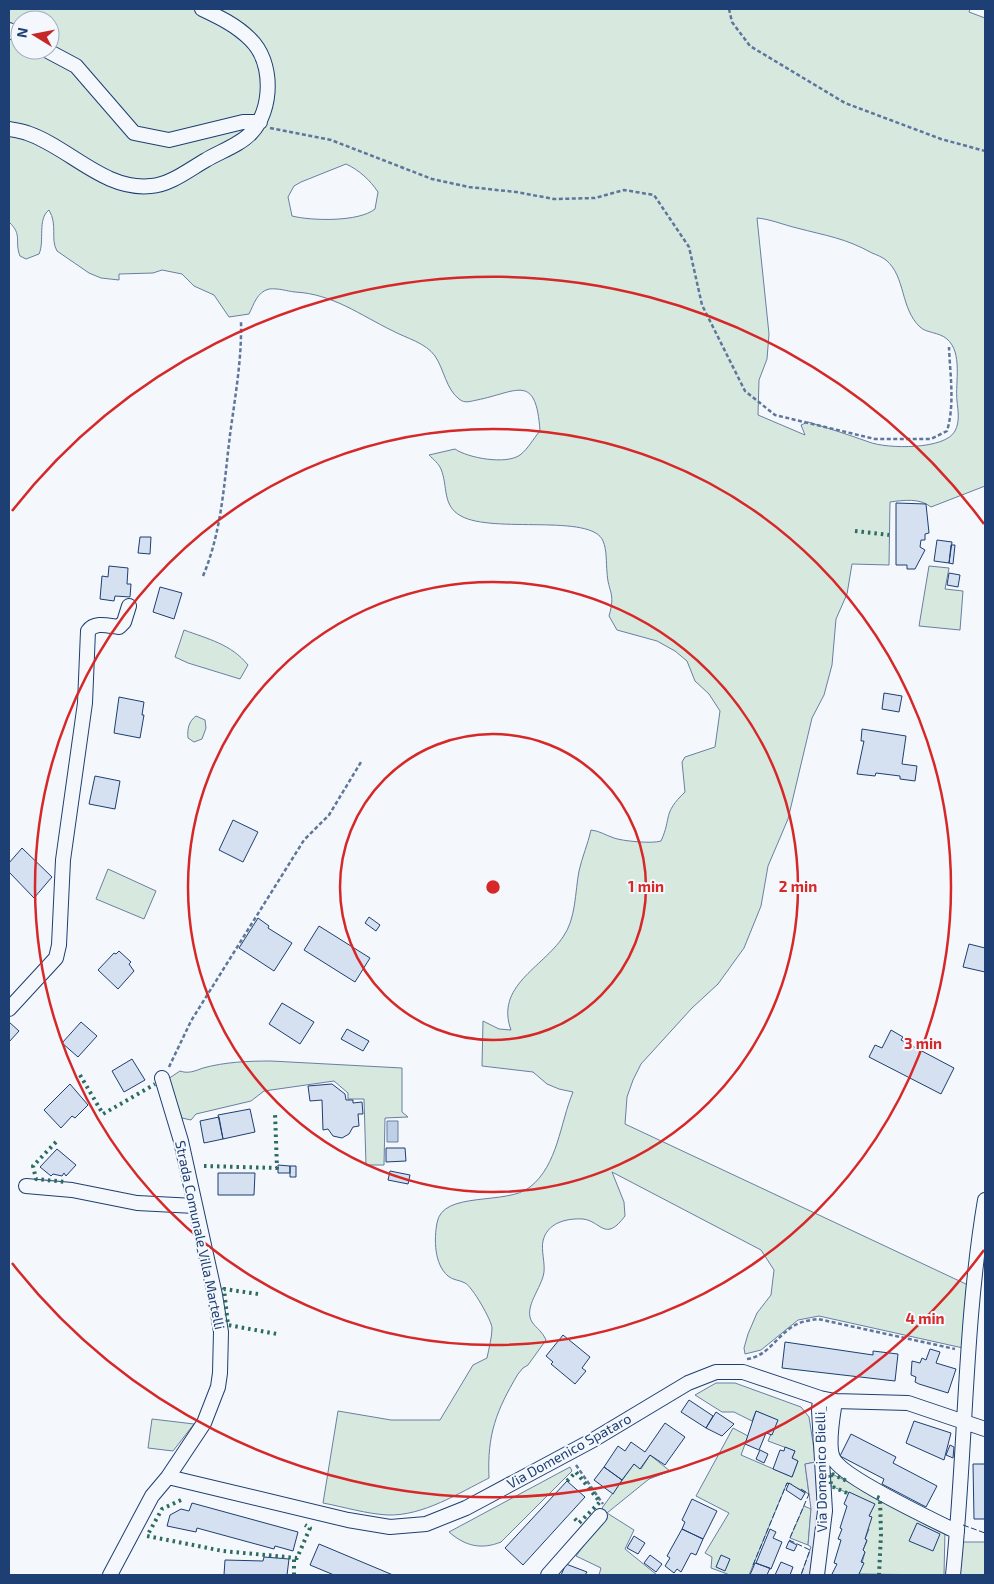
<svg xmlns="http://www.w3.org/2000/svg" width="994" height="1584" viewBox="0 0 994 1584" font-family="'Exo 2',sans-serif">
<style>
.green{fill:#d7e8df;stroke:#687fa3;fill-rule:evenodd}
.parking{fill:#e3e8f0;stroke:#687fa3}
.water{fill:#bed0e5;stroke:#687fa3}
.building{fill:#d5e0f0;stroke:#1d3f73}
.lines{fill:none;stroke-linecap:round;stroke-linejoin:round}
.minor-casing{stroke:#1d3f73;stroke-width:16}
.path{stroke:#5e769c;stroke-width:2.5;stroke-dasharray:4 2.5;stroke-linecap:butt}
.minor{stroke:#f4f7fb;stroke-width:14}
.hedge{stroke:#2c6c60;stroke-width:4;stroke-dasharray:2.5 4;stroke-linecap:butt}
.fence{stroke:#1d3f73;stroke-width:1;stroke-dasharray:6 2.5;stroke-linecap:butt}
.ring{fill:none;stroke:#d62828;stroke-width:2.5}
.labels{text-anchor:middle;stroke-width:4;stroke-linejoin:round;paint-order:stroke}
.street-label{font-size:14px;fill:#1d3f73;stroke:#f4f7fb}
.centre{fill:#d62828;stroke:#f4f7fb;stroke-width:2.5}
.ring-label{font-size:15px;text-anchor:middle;font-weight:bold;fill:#d62828;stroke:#f4f7fb;stroke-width:4;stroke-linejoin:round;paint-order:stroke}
</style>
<rect width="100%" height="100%" fill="#f4f7fb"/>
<!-- green -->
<path class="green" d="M9 9H970L969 12 985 18V486L931 507C920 498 904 500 890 502L889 565 852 564 847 594 836 619 832 665 824 695 812 718 788 819 768 866 761 906 744 948 718 984 692 1008 641 1064 633 1080 627 1097 625 1124 968 1285 963 1348 819 1316 798 1320 761 1350 745 1354 744 1348 748 1334 757 1313 771 1295 774 1270 761 1250 612 1172 624 1202 625 1216C605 1243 601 1221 583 1219 566 1218 547 1223 543 1241 541 1250 545 1262 544 1272 542 1288 523 1307 532 1322 537 1329 542 1331 546 1340L528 1365 523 1368 518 1374C496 1411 487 1435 489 1478 459 1493 423 1516 388 1515 367 1514 344 1507 323 1503L338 1411 391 1420H440L473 1365 487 1358C489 1348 492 1337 492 1328 492 1321 472 1286 465 1283 460 1280 452 1280 448 1276 434 1264 434 1239 437 1223 442 1190 507 1206 530 1187 558 1165 560 1123 573 1092L559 1089 547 1084 533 1072 482 1066 483 1021 499 1029 511 1030C495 986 542 968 563 937 576 919 575 892 579 871 582 857 588 844 591 830 600 831 605 835 614 838 622 841 652 844 661 841 672 817 662 814 685 792L682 762 685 757 715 747 720 711 709 694 695 681 687 661 675 651 657 641 617 630 609 616C616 592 608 593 607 572 606 562 607 550 603 541 592 513 493 534 461 516 442 506 448 486 441 469 439 464 433 459 429 455L455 449C468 458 506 465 520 455 528 449 533 439 540 431 536 372 517 392 477 400 471 401 465 404 459 399 446 389 444 369 435 356 426 343 406 338 393 331 360 315 333 294 295 292 286 291 279 288 269 289 257 292 254 304 249 314L229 317 214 295 194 286 182 274 162 270 153 273 119 274V280L101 278 89 273 57 251C50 239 58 225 49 210 37 219 45 241 39 254L26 259 20 256C14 241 23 235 9 222ZM20 20H50V50H20ZM346 164C359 170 370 180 378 192L375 209C359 222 312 221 292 216L288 197 294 186 301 182ZM757 218C770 219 784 225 797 228 827 236 845 238 872 253 877 255 882 257 886 260 906 277 900 308 920 327 926 333 939 332 947 339 963 353 955 382 957 401 958 410 960 422 955 431 945 450 887 449 869 442 849 435 828 428 808 422L801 425 805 435 758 415 759 380 767 359 769 334Z
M929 566 949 568 945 589 963 591 960 630 919 626Z
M184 630C208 639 231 644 248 665L240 679 188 663 175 657Z
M196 716 205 720 206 728 202 739 194 742 188 738C187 729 189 721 196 716Z
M108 869 156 891 144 919 96 899Z
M271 1061 402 1068V1112L408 1117 385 1118 384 1165H366L364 1099H348V1093L334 1081 264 1091 251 1101 196 1114 191 1120 182 1118 168 1079 180 1071C188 1074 195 1071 203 1068 225 1062 248 1061 271 1061Z
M716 1383H735L801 1407 809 1417 816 1462 805 1464 809 1494 787 1483 749 1575H730L711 1568 712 1557 705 1553 729 1513 696 1496 733 1428 748 1436 741 1455 792 1477 798 1461 792 1458 795 1451 768 1441 777 1420 756 1411 752 1421 734 1412H722L695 1395Z
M152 1419 194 1424 173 1451 148 1448Z
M650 1455 670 1471 649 1479 607 1513 634 1530 625 1549 657 1575H599L601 1568 576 1556 607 1514 602 1508 634 1464 641 1469Z
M570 1467 572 1471 501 1542C481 1550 465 1546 449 1532Z
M830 1473 945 1530 944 1575 859 1574 865 1552 863 1550 867 1541 865 1539 869 1529 867 1528 871 1517 869 1516 874 1504 831 1486Z
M804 1506 811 1509 808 1545 790 1538Z
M961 1542H985V1575H960Z"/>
<!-- parking -->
<path class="parking" d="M816 1462 820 1497 811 1575H801L811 1547 808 1545 811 1509 805 1464Z"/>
<!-- water -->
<path class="water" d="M387 1121H398V1142H387Z"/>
<!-- building -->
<path class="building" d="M896 503 926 504 929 533 925 534V540H921L920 547 925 550 915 569H907V565H896Z
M140 537H151L150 554 138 553Z
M937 540 952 542 949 563 934 561Z
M951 545H955L953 564 949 563Z
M109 566 128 568 127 584H131L130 597 115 596 114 601 100 599 102 576 108 577Z
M949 573 960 575 958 587 947 585Z
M160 587 182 593 174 619 153 612Z
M884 693 902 696 899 712 882 709Z
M119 697 144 702 142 715H144L140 738 114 733Z
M862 729 906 736 902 764 917 766 915 781 900 779V776L876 773 875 776 857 774 864 741H861Z
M95 776 120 781 115 809 89 804Z
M233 820 258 832 243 862 219 850Z
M22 848 52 877 34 898 9 872V863Z
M369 917 380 925 376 931 365 923Z
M258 918 269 926 268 928 292 943 274 971 239 948Z
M319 926 370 958 355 982 304 950Z
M969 944 985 948V972L963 967Z
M119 951 131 962 129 964 134 971 118 989 98 970 114 953 116 954Z
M282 1003 314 1022 300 1044 269 1024Z
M9 1022 19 1031 9 1042Z
M81 1022 97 1036 78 1057 62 1043Z
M347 1029 369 1041 363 1051 341 1039Z
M891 1030 903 1037 901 1040 954 1068 941 1094 869 1057 875 1045 882 1048Z
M132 1059 145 1080 124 1092 112 1071Z
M70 1084 88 1105 75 1118 72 1116 61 1128 44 1110Z
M332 1084 345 1094 346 1100H353V1103L362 1102 363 1114H358L359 1126 353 1127 349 1134 342 1138 333 1136 328 1129 323 1130 322 1100 310 1101 308 1086Z
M250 1109 255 1132 223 1139 218 1115Z
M219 1117 223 1139 204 1143 200 1121Z
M386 1148H405L406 1161 386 1162Z
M57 1149 76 1165 66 1176 64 1173 62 1176 53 1174 51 1176 40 1167Z
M278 1165 290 1166V1173H278Z
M290 1166H296V1177H290Z
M390 1171 410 1175 408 1184 388 1180Z
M218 1173H255L254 1195H218Z
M563 1335 590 1357 582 1368 586 1371 575 1384 551 1364 553 1362 546 1356Z
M785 1342 873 1355V1351L898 1354 895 1381 782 1368Z
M930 1349 940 1352 936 1363 956 1369 948 1393 919 1384 915 1382 916 1377 911 1375 912 1361 920 1363 922 1358 926 1360Z
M689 1400 713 1416 706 1428 681 1412Z
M756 1411 778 1420 772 1435 766 1433 759 1450 745 1444Z
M716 1412 734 1424 722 1436 706 1428Z
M914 1421 951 1433 944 1460 906 1443Z
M665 1423 685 1437 665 1465 650 1455 640 1469 634 1464 622 1480 604 1467 618 1446 625 1451 631 1442 645 1452Z
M851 1434 896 1457 893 1463 937 1486 926 1507 882 1484 884 1479 840 1456Z
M950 1445 954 1447 953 1458 946 1455Z
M785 1447 795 1451 792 1458 798 1461 792 1477 773 1469 780 1450 784 1451Z
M760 1450 768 1454 764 1463 756 1459Z
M973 1464H985V1519H974Z
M604 1467 622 1480 613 1494 594 1480Z
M567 1481 585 1497 523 1565 505 1548Z
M789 1483 805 1493 801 1500 786 1490Z
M849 1492 875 1504 869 1516 872 1517 865 1539 867 1540 863 1550 865 1552 861 1562 864 1563 859 1574 861 1575H834L832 1574 837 1564 834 1563 841 1540 838 1539 842 1529 840 1528 847 1506 844 1504Z
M692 1499 717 1511 703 1539 682 1529 685 1522 682 1520Z
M192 1503 298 1532 293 1551 275 1546 274 1549 197 1528 196 1532 167 1526 170 1515 181 1509 189 1511Z
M917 1523 940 1534 933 1551 909 1541Z
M682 1529 703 1539 696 1555 691 1553 681 1572 677 1569 674 1573 665 1566 670 1558 667 1556Z
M770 1529 776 1532 773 1538 782 1542 771 1569 756 1563Z
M634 1536 645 1543 638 1554 627 1548Z
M789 1541 797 1545 794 1551 786 1548Z
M319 1544 362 1562 393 1575H334L310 1565Z
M650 1555 662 1564 656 1572 644 1563Z
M721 1555 730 1559 725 1571 716 1567Z
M264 1557 289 1559 287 1575H224L225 1560 263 1561Z
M781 1562 793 1567 790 1575H775Z
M755 1563 770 1568 767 1575H750Z
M566 1564 587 1572 585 1575H561Z"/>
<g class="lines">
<defs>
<path id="minor" d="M9 30 20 36
M46 50 76 66 134 133 169 140 243 122H260
M9 129C15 130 22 131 27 133 69 147 104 191 151 186 170 185 190 169 206 160 219 152 240 145 251 133 273 110 274 62 250 39 236 25 219 17 202 9
M9 1009 56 958 59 945 63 860 85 703 88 631C95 621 109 626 119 627L124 622 129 606
M26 1186 72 1190 137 1203 195 1206
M835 1401C833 1415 827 1445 833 1458 842 1478 934 1520 957 1532
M168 1477 348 1520 390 1527 426 1524 466 1508 593 1440 688 1383 716 1372H743L820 1398 835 1401 908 1403 985 1429
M110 1575 152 1496 168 1477 204 1423 218 1387 220 1373 221 1332 215 1295 181 1141 162 1078
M548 1575 600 1516
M817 1575 825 1511 819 1410 820 1398
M953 1575C966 1450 964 1324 985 1200"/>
</defs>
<!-- minor casing -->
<use href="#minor" class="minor-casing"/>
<!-- path -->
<path class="path" d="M729 9 732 22 750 46 845 103 941 139 985 151
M270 128 331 140 432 179 469 187 516 192 554 199 595 198 624 190 654 195 689 247 702 305 745 391 775 415 875 439H931L947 431C955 404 950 375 949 347
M203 576C222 531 224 483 230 435 235 397 242 359 241 321
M169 1067 191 1021 304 840 329 815 361 762
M747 1359C768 1356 775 1338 792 1327 799 1322 809 1320 818 1319L955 1349
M576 1465 603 1504"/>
<!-- minor -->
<use href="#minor" class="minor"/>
<!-- hedge -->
<path class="hedge" d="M855 531 889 535
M80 1075 103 1114 155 1084
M56 1142 33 1166 36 1179 66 1182
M204 1166 277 1168 275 1113
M258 1294 224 1289 228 1325 277 1334
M567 1481 576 1472 600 1502 579 1523 572 1516
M847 1493 831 1486 830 1473 849 1482
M877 1497 880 1498 881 1534 879 1575
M181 1500 162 1509 147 1536 223 1551 297 1558 310 1528 305 1525
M294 1575V1558"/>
<!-- fence -->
<path class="fence" d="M801 1489 809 1494 789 1540 810 1550 801 1575
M963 1525 985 1533
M753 1565 787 1483 792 1484"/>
</g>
<!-- distance rings -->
<g class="ring">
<circle cx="493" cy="887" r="153"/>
<circle cx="493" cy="887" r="305"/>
<circle cx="493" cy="887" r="458"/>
<path d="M984 1250A611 611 0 0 1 12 1263M12 511A611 611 0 0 1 984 524"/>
</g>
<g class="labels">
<!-- street labels -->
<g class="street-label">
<text transform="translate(200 1235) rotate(78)" y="5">Strada Comunale Villa Martelli</text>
<text transform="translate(569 1451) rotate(-29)" y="5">Via Domenico Spataro</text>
<text transform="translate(821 1472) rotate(-91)" y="5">Via Domenico Bielli</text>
</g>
</g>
<circle cx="493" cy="887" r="8" class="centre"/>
<g class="ring-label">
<text x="646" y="892">1 min</text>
<text x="798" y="892">2 min</text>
<text x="923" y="1049">3 min</text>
<text x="925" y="1324">4 min</text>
</g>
<!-- border -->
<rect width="994" height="1584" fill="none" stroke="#1d3f73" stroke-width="20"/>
<!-- north arrow -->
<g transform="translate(35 35) rotate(280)"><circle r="24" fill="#f4f7fb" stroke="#9eadc5"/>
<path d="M0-4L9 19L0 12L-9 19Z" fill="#c62828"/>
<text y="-8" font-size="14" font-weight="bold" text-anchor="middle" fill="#1d3f73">N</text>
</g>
</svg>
